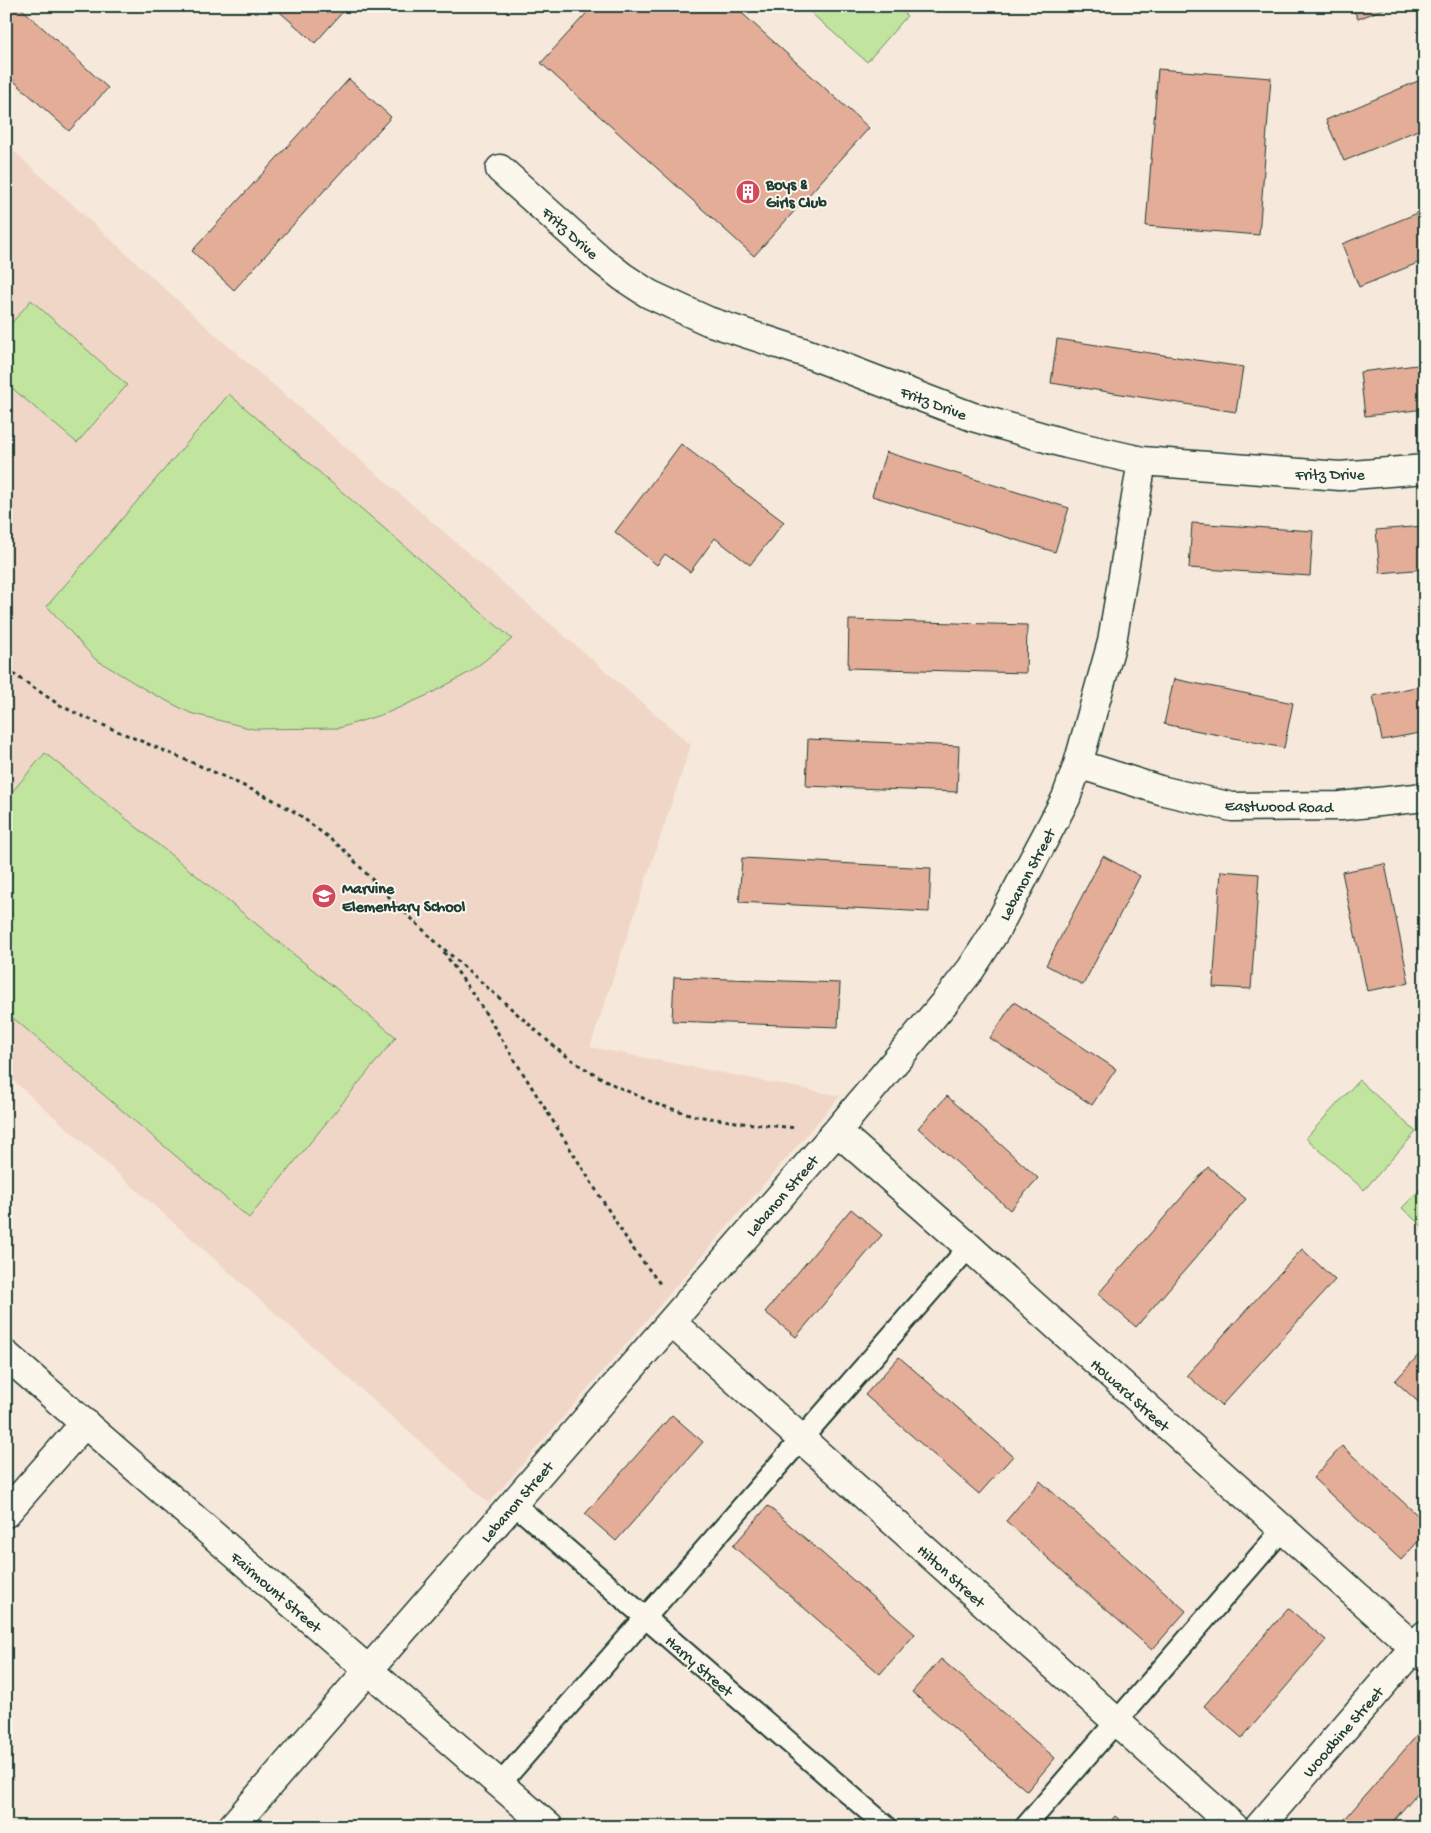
<svg xmlns="http://www.w3.org/2000/svg" width="1431" height="1833" viewBox="0 0 1431 1833" font-family="'Gochi Hand',sans-serif">
<style>
.built{fill:#f0d6c7}
.park{fill:#c1e49e;stroke:#709069}
.building{fill:#e3ad98;stroke:#1f3d34}
.lines{fill:none;stroke-linecap:round;stroke-linejoin:round}
.service-casing{stroke:#1f3d34;stroke-width:24}
.minor-casing{stroke:#1f3d34;stroke-width:31}
.path{stroke:#1f3d34;stroke-width:3;stroke-dasharray:4 4;stroke-linecap:butt}
.service{stroke:#fbf7ec;stroke-width:20}
.minor{stroke:#fbf7ec;stroke-width:28}
.labels{text-anchor:middle;stroke-width:4;stroke-linejoin:round;paint-order:stroke}
.poi-label{font-size:16px;font-weight:bold;fill:#1f3d34;stroke:#fbf7ec;text-anchor:start}
.street-label{font-size:16px;fill:#1f3d34;stroke:#fbf7ec}
</style>
<rect width="100%" height="100%" fill="#f6e8db"/>
<filter id="ink" filterUnits="userSpaceOnUse"><feTurbulence type="fractalNoise" baseFrequency=".02" numOctaves="2"/><feDisplacementMap in="SourceGraphic" scale="10" xChannelSelector="R" yChannelSelector="G"/><feConvolveMatrix kernelMatrix="1 2 1 2 8 2 1 2 1" color-interpolation-filters="sRGB"/></filter>
<g filter="url(#ink)">
<!-- built -->
<path class="built" d="M6 144 220 339 691 745 590 1047 840 1096 489 1503 6 1074Z"/>
<!-- park -->
<path class="park" d="M803 6H897L907 16 867 62Z
M31 300 127 385 77 443 6 383V330Z
M229 394 512 639 470 672 428 695 387 713 339 728 253 729 190 713 146 690 95 659 47 606Z
M45 753 396 1037 249 1218 6 1012V799Z
M1359 1080 1416 1132 1364 1190 1306 1138Z
M1425 1184V1229L1402 1208Z"/>
<!-- building -->
<path class="building" d="M6 6H19L108 88 69 131 6 74Z
M273 6H348L315 43Z
M593 6H734L869 128 754 256 541 63Z
M1352 6H1391L1358 19Z
M1158 69 1271 78 1259 235 1146 226Z
M1425 78V127L1344 161 1326 120Z
M349 79 391 117 234 290 192 251Z
M1425 210V260L1359 287 1342 244Z
M1057 339 1243 367 1236 412 1051 383Z
M1425 364V409L1365 416 1360 372Z
M681 444 784 522 750 565 715 538 690 572 665 554 657 565 615 532Z
M886 452 1069 508 1055 552 872 496Z
M1192 523 1313 531 1310 576 1189 568Z
M1425 526V569L1380 573 1376 530Z
M849 620 1027 625 1026 673 848 668Z
M1174 679 1293 703 1284 748 1164 724Z
M1425 685V732L1382 740 1373 696Z
M808 739 959 746 957 792 806 786Z
M1103 856 1140 876 1083 985 1046 965Z
M742 858 931 868 929 912 739 902Z
M1385 864 1409 983 1367 991 1342 872Z
M1221 871 1259 874 1251 989 1213 987Z
M674 977 840 983 838 1027 672 1021Z
M1014 1002 1116 1069 1092 1105 990 1038Z
M947 1096 1038 1178 1010 1210 918 1128Z
M1208 1167 1246 1199 1136 1327 1098 1294Z
M851 1209 882 1235 796 1337 765 1312Z
M1302 1249 1335 1280 1221 1406 1187 1375Z
M1424 1349 1425 1350V1408L1395 1381Z
M899 1357 1013 1456 979 1494 865 1395Z
M672 1415 703 1442 616 1541 585 1514Z
M1342 1446 1425 1522V1534L1401 1560 1313 1478Z
M1040 1481 1186 1611 1152 1650 1006 1521Z
M768 1506 915 1634 880 1674 733 1546Z
M1288 1608 1326 1640 1242 1738 1204 1706Z
M941 1659 1055 1758 1027 1791 912 1692Z
M1425 1726V1784L1388 1827H1353L1344 1820Z
M1115 1816 1128 1827H1106Z"/>
<g class="lines">
<defs>
<path id="service" d="M513 1503 887 1827
M500 1784 969 1247
M1025 1827 1282 1530"/>
<path id="minor" d="M500 169 600 259 623 277 649 294 708 321 806 353 973 417 1067 444 1142 461 1340 476 1425 469
M1078 764 1160 790 1232 807 1341 806 1425 797
M837 1131 969 1247 1425 1657
M671 1322 1234 1827
M6 1355 549 1827
M6 1513 85 1423
M232 1827 837 1131 945 1002 971 969 996 930 1066 798 1078 764 1112 642 1142 461
M1259 1827 1425 1635"/>
</defs>
<!-- service casing -->
<use href="#service" class="service-casing"/>
<!-- minor casing -->
<use href="#minor" class="minor-casing"/>
<!-- path -->
<path class="path" d="M6 669 61 706 84 717 205 768 270 798 298 814 343 849 384 892 439 945 481 1006 631 1246 661 1285
M444 949 557 1049 579 1065 614 1085 656 1104 696 1116 743 1123 797 1128"/>
<!-- service -->
<use href="#service" class="service"/>
<!-- minor -->
<use href="#minor" class="minor"/>
</g>
</g>
<!-- icons -->
<defs>
<symbol id="building-disc" viewBox="-11 -11 22 22"><circle r="9.5" fill="#d1495b" stroke="#fbf7ec"/><path d="M-4-6H4V6H1V3H-1V6H-4ZM-2.5-4.3h1.7v1.8h-1.7ZM.8-4.3h1.7v1.8H.8ZM-2.5-1h1.7V.8h-1.7ZM.8-1h1.7V.8H.8Z" fill="#fff"/></symbol>
<symbol id="school-disc" viewBox="-11 -11 22 22"><circle r="9.5" fill="#d1495b" stroke="#fbf7ec"/><path d="M0-5L7-2L0 1L-7-2ZM-4 1L0 2.5L4 1V4Q0 6-4 4Z" fill="#fff"/></symbol>
</defs>
<g fill-rule="evenodd">
<use href="#building-disc" x="734" y="178" width="28" height="28"/>
<use href="#school-disc" x="310" y="882" width="28" height="28"/>
</g>
<g class="labels">
<!-- poi labels -->
<g class="poi-label">
<text x="766" y="189">Boys &amp;<tspan x="766" dy="18">Girls Club</tspan></text>
<text x="342" y="893">Marvine<tspan x="342" dy="18">Elementary School</tspan></text>
</g>
<!-- street labels -->
<g class="street-label">
<text transform="translate(571 232) rotate(42)" y="6">Fritz Drive</text>
<text transform="translate(934 402) rotate(21)" y="6">Fritz Drive</text>
<text x="1330" y="479">Fritz Drive</text>
<text transform="translate(1279 805) rotate(1)" y="6">Eastwood Road</text>
<text transform="translate(1026 874) rotate(-62)" y="6">Lebanon Street</text>
<text transform="translate(781 1195) rotate(-49)" y="6">Lebanon Street</text>
<text transform="translate(1131 1394) rotate(42)" y="6">Howard Street</text>
<text transform="translate(516 1501) rotate(-49)" y="6">Lebanon Street</text>
<text transform="translate(952 1575) rotate(42)" y="6">Hilton Street</text>
<text transform="translate(277 1591) rotate(41)" y="6">Fairmount Street</text>
<text transform="translate(700 1665) rotate(41)" y="6">Harry Street</text>
<text transform="translate(1342 1731) rotate(-49)" y="6">Woodbine Street</text>
</g>
</g>
<!-- margin -->
<rect width="1431" height="1833" fill="none" stroke="#fbf7ec" stroke-width="25"/>
<rect x="12" y="12" width="1406" height="1808" fill="none" stroke="#1f3d34" stroke-width="2" filter="url(#ink)"/>
</svg>
